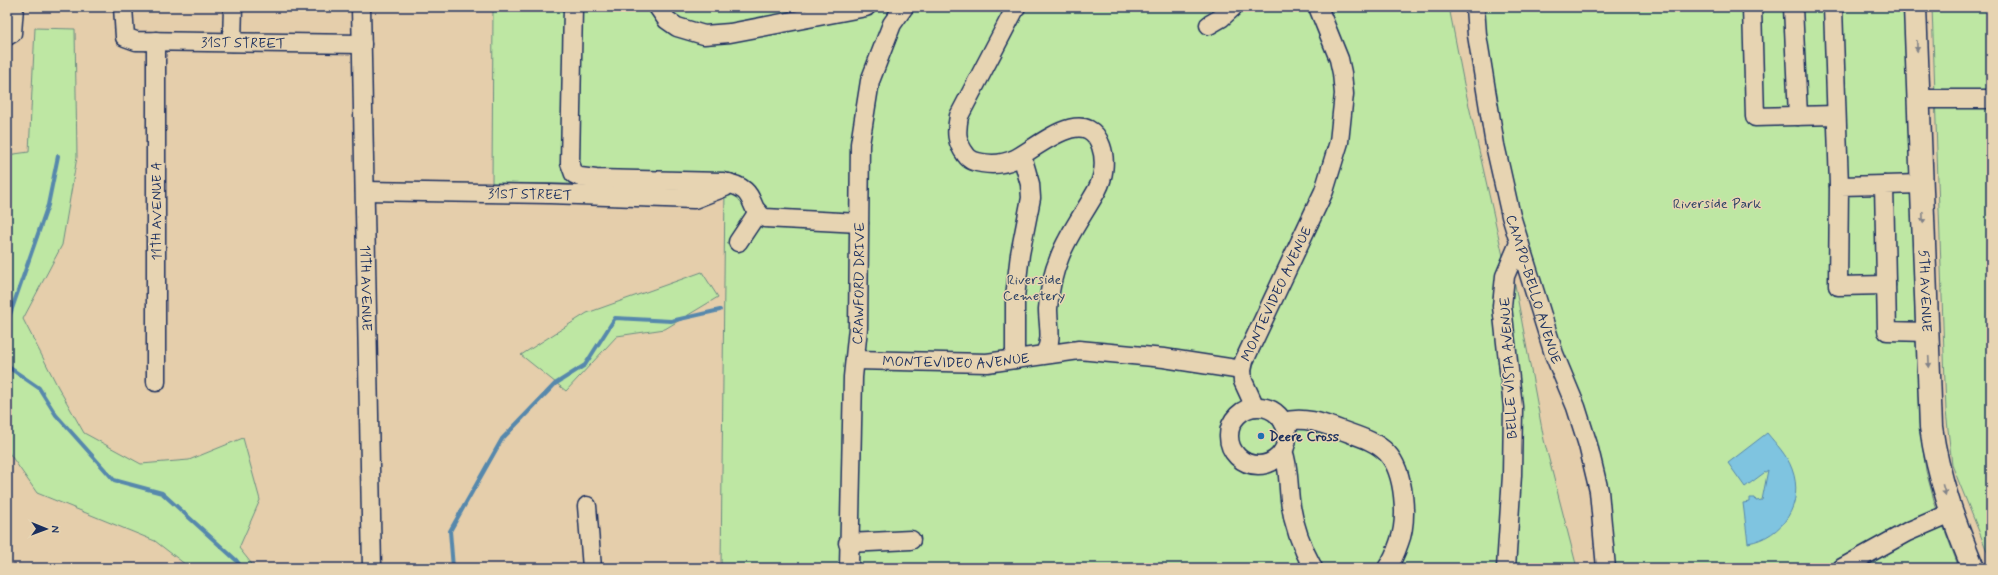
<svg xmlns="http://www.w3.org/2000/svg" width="1998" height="575" viewBox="0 0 1998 575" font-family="Mynerve,sans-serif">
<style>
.green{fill:#bee7a3;stroke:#6c8b80}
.water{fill:#7fc4e0;stroke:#5788ac}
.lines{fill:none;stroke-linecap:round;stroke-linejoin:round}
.stream{stroke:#5788ac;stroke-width:4}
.minor-casing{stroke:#1b2f5e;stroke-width:21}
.major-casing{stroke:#1b2f5e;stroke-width:25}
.minor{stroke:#e7d4b2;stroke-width:18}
.major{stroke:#e7d4b2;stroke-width:22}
.oneway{fill:#818288}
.poi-dot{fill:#1f6fb2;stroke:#e7d4b2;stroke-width:1.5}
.labels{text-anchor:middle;stroke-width:3;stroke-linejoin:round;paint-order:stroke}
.street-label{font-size:14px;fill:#1b2f5e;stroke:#e7d4b2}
.park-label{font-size:14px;fill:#2b4165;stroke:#e7d4b2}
.poi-label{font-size:14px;font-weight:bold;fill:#1b2f5e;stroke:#e7d4b2;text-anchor:start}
</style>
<rect width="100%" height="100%" fill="#e5ceab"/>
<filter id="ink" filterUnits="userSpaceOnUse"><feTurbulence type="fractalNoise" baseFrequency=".025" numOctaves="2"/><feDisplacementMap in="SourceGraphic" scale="8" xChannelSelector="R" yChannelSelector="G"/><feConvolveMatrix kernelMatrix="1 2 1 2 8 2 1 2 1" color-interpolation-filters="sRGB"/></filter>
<g filter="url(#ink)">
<!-- green -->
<path class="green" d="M493 7H1449L1464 84 1505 265 1512 269 1544 440 1577 568H721L725 186 492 183Z
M1481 7H1904L1919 422 1926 471 1935 504 1959 568H1612L1580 404 1509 191Z
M1932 7H1991V561L1952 465 1946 411Z
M35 28 75 29 77 157 62 245 23 319 58 387 84 433 141 464 189 460 243 438 260 500 239 548 255 568H190L155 541 37 493 7 450V155L29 152Z
M702 272 718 297 665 329 617 336 566 391 521 355 587 313Z"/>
<!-- water -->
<path class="water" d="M1767 433C1776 444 1787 455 1792 469 1805 503 1783 537 1748 543L1743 503 1750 502V498H1755L1756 501 1762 500 1768 470 1745 487 1728 463Z"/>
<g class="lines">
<!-- stream -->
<path class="stream" d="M7 323 48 205 58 156
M7 366 39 388 56 415 114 480 162 493 236 560 242 568
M453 568 450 531 502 439 555 384 585 365 615 318 671 321 720 310"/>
<defs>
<g id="minor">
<path id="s1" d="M123 7 125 37 136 41 362 44"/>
<path id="s2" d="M361 7 372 568"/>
<path d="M573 7 570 163 574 174 580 177 596 179 722 182C761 188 745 209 765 218L859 223"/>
<path d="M658 7 667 20 677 27 704 35 730 33 866 7"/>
<path d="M1016 7 959 116C956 132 956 142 966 155 970 161 976 162 982 163 993 165 1004 164 1015 159 1036 149 1086 102 1101 146 1106 160 1104 177 1097 190 1085 212 1069 233 1060 256 1053 273 1049 291 1048 309 1048 325 1053 339 1045 353"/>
<path id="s3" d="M1475 7 1477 35 1495 145 1511 216 1554 354 1576 407 1588 445 1599 491 1606 568"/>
<path d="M1752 7 1755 117 1836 115"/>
<path d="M1793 7 1798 116"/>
<path d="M1833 7 1839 186"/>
<path d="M1209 25 1221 18 1233 7"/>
<path d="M7 36 12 33 14 7"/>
<path d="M156 41V382"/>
<path d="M232 42 233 7"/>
<path d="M1919 99H1991"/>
<path d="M1922 184 1884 185 1887 331 1927 332"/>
<path d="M1884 185 1839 186 1838 286 1886 285"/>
<path id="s4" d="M365 191 549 194 694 199 725 187 729 183"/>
<path d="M738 242 758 212"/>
<path d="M1015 359V297L1020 254 1031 198 1030 184 1022 156"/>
<path id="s5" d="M855 360 987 363 1079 350 1164 358 1242 370 1244 361 1324 191 1339 142 1344 94 1342 73 1339 59 1318 7"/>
<path d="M1242 370 1243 381 1255 407"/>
<circle cx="1258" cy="436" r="29"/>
<path d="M1283 422C1303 416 1322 423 1341 430 1357 436 1376 441 1387 453 1405 472 1408 520 1399 543 1396 552 1392 561 1387 568"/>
<path d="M1283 451C1289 466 1288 483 1290 500 1293 523 1302 548 1313 568"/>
<path d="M587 506 592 568"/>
<path d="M848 543 911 540"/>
<path id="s6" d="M849 568 853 377 858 328 860 144 870 81 892 24 904 7"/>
<path d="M1506 568 1512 475 1513 407 1502 306 1505 276 1519 243"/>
<path d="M1842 568 1907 532 1951 513"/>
</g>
<g id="major">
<path id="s7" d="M1915 7 1931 427C1938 478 1954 521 1973 568"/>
</g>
</defs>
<!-- minor casing -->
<use href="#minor" class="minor-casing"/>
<!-- major casing -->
<use href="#major" class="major-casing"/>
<!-- minor -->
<use href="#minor" class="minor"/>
<!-- major -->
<use href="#major" class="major"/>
</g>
<!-- one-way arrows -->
<defs><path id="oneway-solid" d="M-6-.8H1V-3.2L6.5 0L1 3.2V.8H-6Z"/></defs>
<g class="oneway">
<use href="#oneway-solid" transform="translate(1917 46) rotate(88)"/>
<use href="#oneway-solid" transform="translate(1923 218) rotate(88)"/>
<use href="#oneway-solid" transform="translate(1929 362) rotate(87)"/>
<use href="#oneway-solid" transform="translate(1944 490) rotate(74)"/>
</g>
</g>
<!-- markers -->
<circle class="poi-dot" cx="1261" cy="436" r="4"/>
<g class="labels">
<!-- street labels -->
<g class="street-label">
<text dy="5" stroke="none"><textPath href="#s1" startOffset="149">31ST STREET</textPath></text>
<text dy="5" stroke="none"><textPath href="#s4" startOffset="165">31ST STREET</textPath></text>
<text transform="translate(156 211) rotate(-90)" y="5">11TH AVENUE A</text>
<text dy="5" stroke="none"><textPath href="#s6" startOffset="285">CRAWFORD DRIVE</textPath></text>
<text dy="5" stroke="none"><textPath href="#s2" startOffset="281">11TH AVENUE</textPath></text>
<text dy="5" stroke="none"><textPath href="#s3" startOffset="289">CAMPO-BELLO AVENUE</textPath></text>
<text dy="5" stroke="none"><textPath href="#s7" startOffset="284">5TH AVENUE</textPath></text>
<text dy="5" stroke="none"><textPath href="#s5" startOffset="473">MONTEVIDEO AVENUE</textPath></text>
<text dy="5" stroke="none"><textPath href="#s5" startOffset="101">MONTEVIDEO AVENUE</textPath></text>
<text transform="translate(1508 368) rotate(-93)" y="5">BELLE VISTA AVENUE</text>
</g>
<!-- park labels -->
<g class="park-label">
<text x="1717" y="208">Riverside Park</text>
<text x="1034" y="284">Riverside<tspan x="1034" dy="16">Cemetery</tspan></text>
</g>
<!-- poi labels -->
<g class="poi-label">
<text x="1269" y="441">Deere Cross</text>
</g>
</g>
<!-- margin -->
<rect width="1998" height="575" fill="none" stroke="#e7d4b2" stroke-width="24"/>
<rect x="12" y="12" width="1974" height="551" fill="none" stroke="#1b2f5e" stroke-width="1.5" filter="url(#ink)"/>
<!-- north arrow -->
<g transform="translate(46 529) rotate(91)" stroke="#e7d4b2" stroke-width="3" paint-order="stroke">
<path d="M0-3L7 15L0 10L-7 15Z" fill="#1b2f5e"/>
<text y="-6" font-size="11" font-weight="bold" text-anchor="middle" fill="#1b2f5e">N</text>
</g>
</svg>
